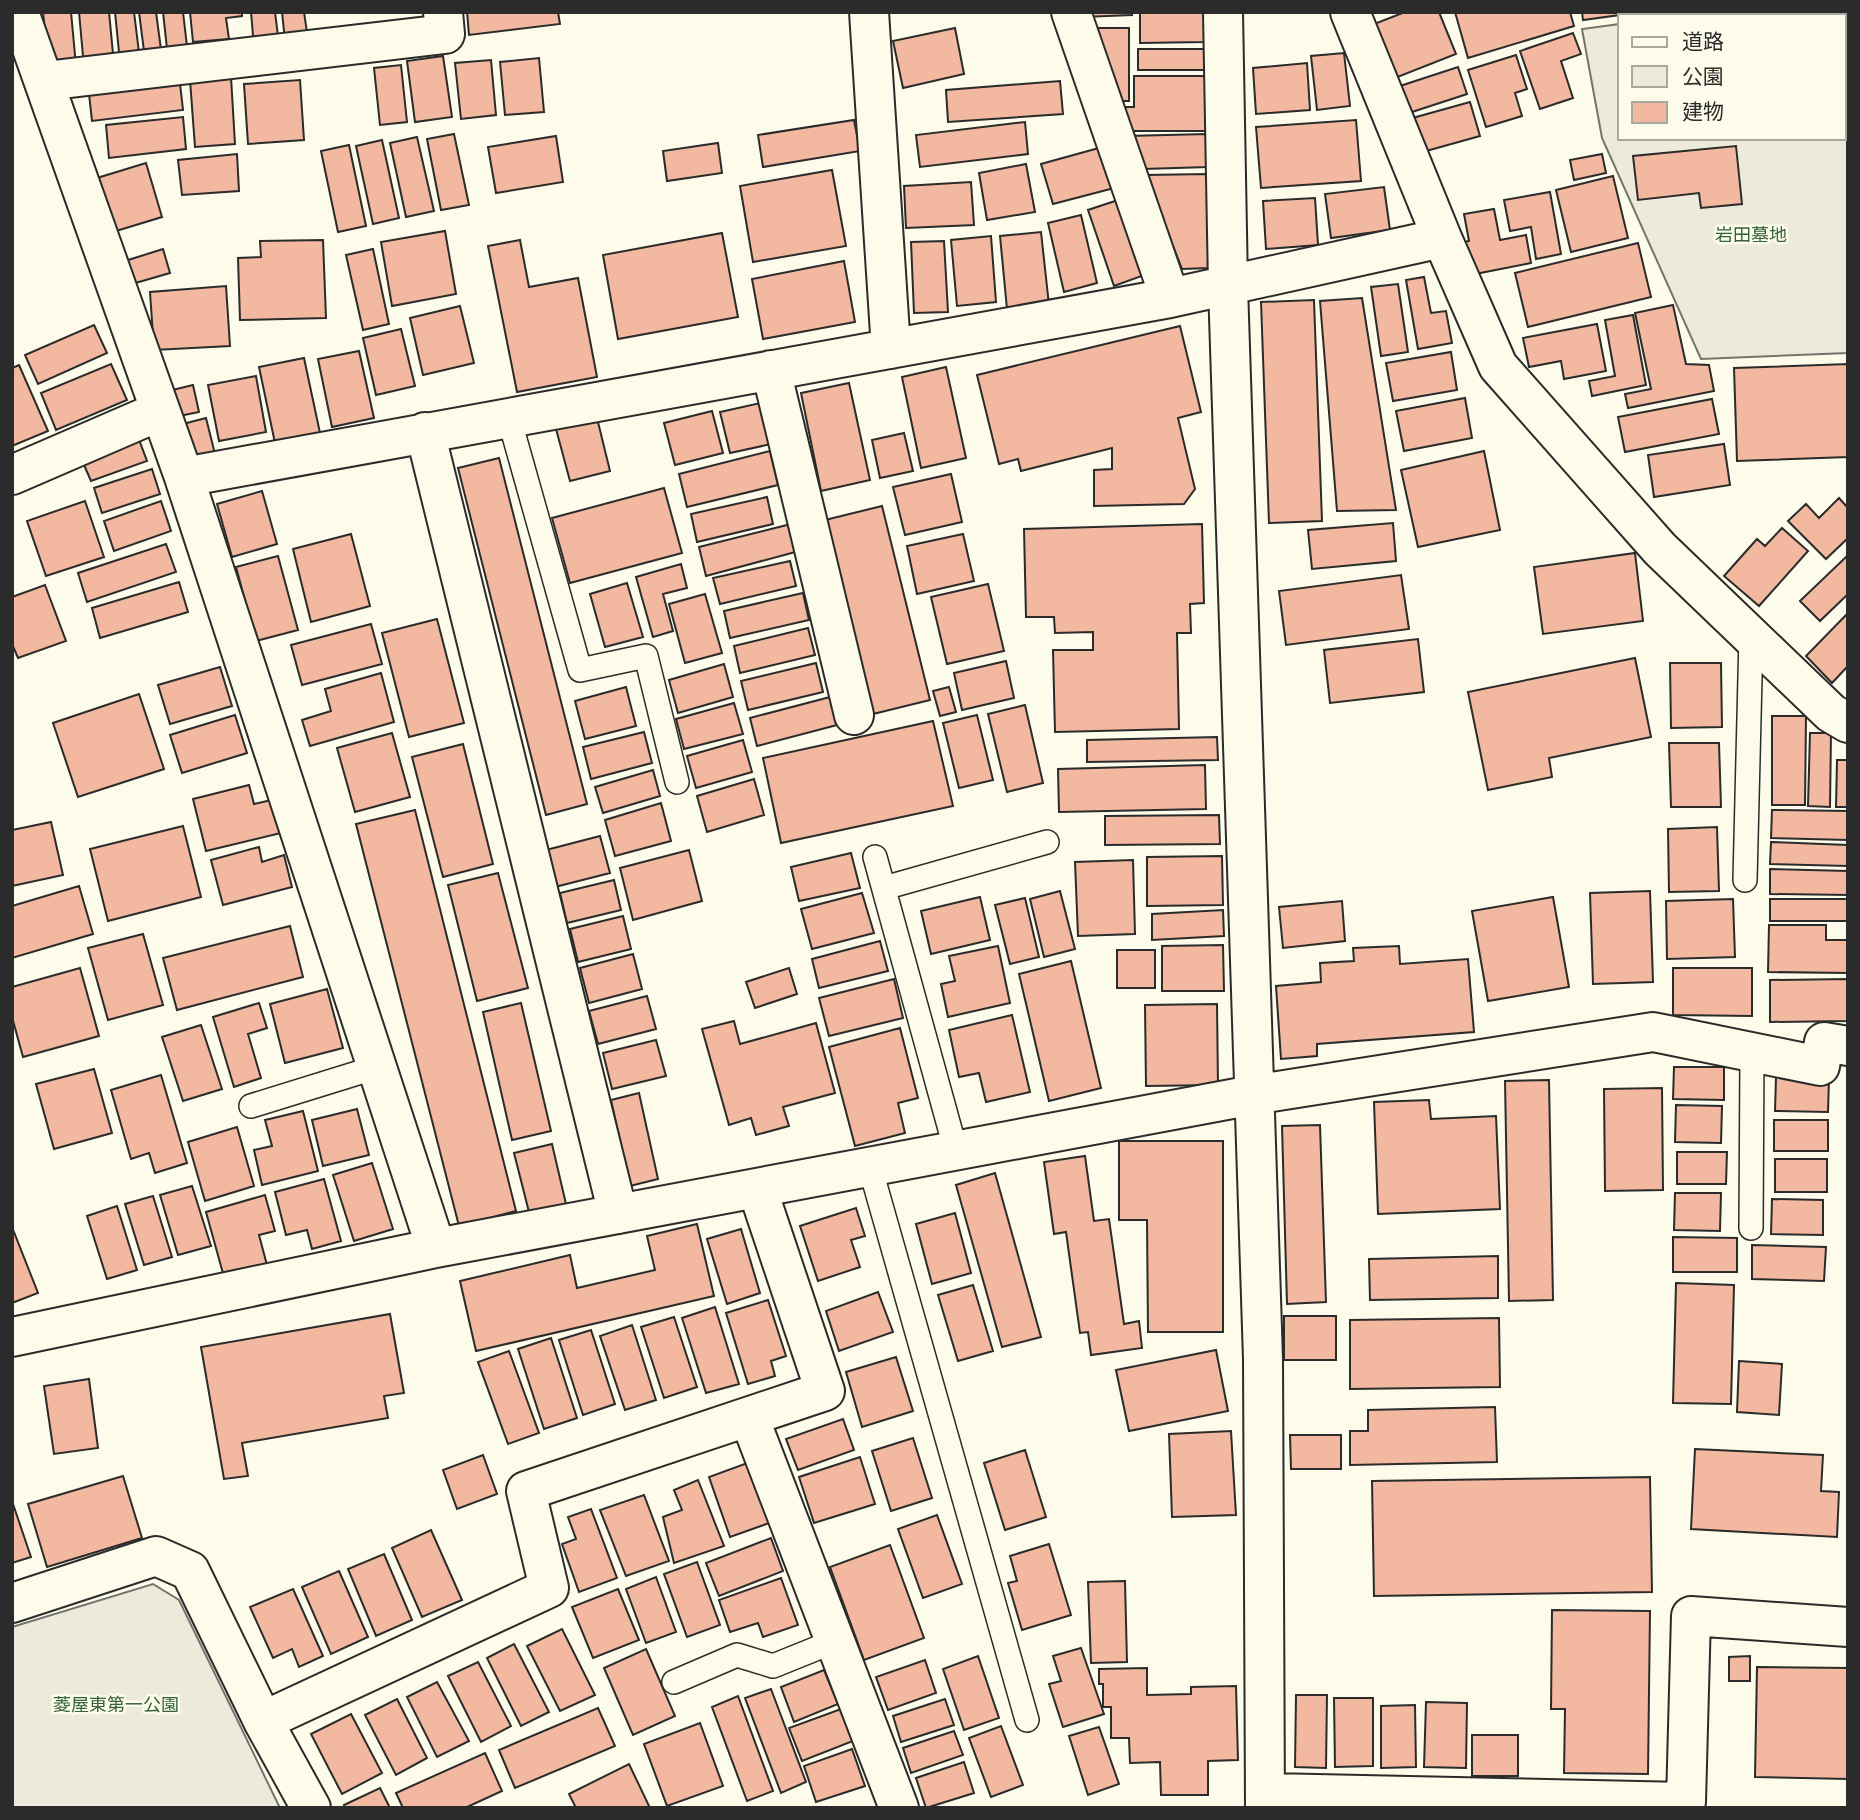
<svg xmlns="http://www.w3.org/2000/svg" width="1860" height="1820" viewBox="0 0 1860 1820" font-family="'Fira Sans','Noto Sans JP',sans-serif">
<style>
.green{fill:#ecebdb;stroke:#74746e;stroke-width:2}
.building{fill:#f2b8a0;stroke:#2b2b2b;stroke-width:2}
.lines{fill:none;stroke-linecap:round;stroke-linejoin:round}
.service-casing{stroke:#2b2b2b;stroke-width:26}
.minor-casing{stroke:#2b2b2b;stroke-width:42}
.service{stroke:#fdfbea;stroke-width:23}
.minor{stroke:#fdfbea;stroke-width:38}
.labels{text-anchor:middle;stroke-width:5;stroke-linejoin:round;paint-order:stroke}
.park-label{font-size:18px;fill:#34623c;stroke:#fdfbea}
</style>
<rect width="100%" height="100%" fill="#fdfbea"/>
<!-- green -->
<path class="green" d="M1680 12H1848V353L1701 359 1602 138 1582 29 1620 24V138H1844V16H1672Z
M153 1584 179 1600 280 1808H12V1627Z"/>
<!-- building -->
<path class="building" d="M43 12H71L76 66 49 69Z
M79 12H109L114 64 84 67Z
M115 12H134L140 61 120 62Z
M139 12H156L162 57 145 59Z
M163 12H183L188 55 168 58Z
M190 12H242V16L226 18 229 39 193 42Z
M251 12H275L279 44 254 47Z
M282 12H304L308 39 285 41Z
M467 12H558L560 24 469 35Z
M1083 12H1132V15L1083 17Z
M1140 12H1205V42L1140 43Z
M1405 12H1439L1456 54 1395 78 1374 24Z
M1455 12H1570L1574 26 1468 58Z
M1582 12H1642L1583 20Z
M955 28 964 74 903 88 893 41Z
M1088 28H1129V101H1111Z
M1573 33 1581 54 1561 61 1573 98 1540 109 1520 51Z
M1138 49H1204V70H1138Z
M1344 53 1350 106 1317 110 1311 56Z
M1516 55 1527 89 1515 93 1522 116 1486 127 1468 70Z
M443 56 452 117 415 122 407 61Z
M539 58 544 112 505 115 500 62Z
M491 60 496 115 461 119 455 63Z
M1307 63 1310 110 1256 114 1253 68Z
M401 65 407 122 380 125 374 68Z
M1458 67 1467 94 1406 114 1397 87Z
M179 75 183 110 92 121 88 85Z
M1134 76H1206V131H1126L1116 107H1134Z
M231 77 235 144 195 147 190 80Z
M300 80 304 140 248 144 244 84Z
M1060 81 1063 114 948 122 946 90Z
M1470 102 1480 136 1419 153 1409 119Z
M183 117 186 149 109 158 106 125Z
M854 120 860 151 763 167 758 135Z
M1356 120 1361 181 1261 188 1256 127Z
M1025 122 1028 154 920 167 916 135Z
M454 134 469 205 441 210 427 139Z
M1207 134 1208 167 1143 169 1126 136Z
M556 136 563 182 496 193 488 147Z
M417 137 434 211 406 217 390 143Z
M382 140 399 218 373 224 356 146Z
M718 143 722 173 667 181 663 151Z
M349 145 366 226 338 232 321 151Z
M1106 146 1118 187 1053 204 1041 164Z
M1736 146 1742 204 1701 208 1699 193 1638 200 1633 156Z
M237 154 239 191 182 195 178 160Z
M1602 154 1606 173 1574 180 1570 160Z
M146 163 162 217 113 232 97 178Z
M1026 164 1035 212 987 220 979 173Z
M832 170 846 246 753 262 740 186Z
M1208 174 1210 268 1182 269 1145 175Z
M1613 176 1628 238 1571 252 1556 190Z
M971 182 974 225 906 228 904 186Z
M1384 187 1390 230 1331 238 1325 194Z
M1550 192 1561 254 1536 259 1531 227 1510 231 1504 200Z
M1124 198 1150 273 1114 286 1088 210Z
M1315 198 1318 245 1266 249 1263 201Z
M1494 209 1500 240 1526 235 1531 263 1465 276 1459 243 1469 241 1464 214Z
M1081 215 1097 283 1064 292 1048 223Z
M445 231 456 294 392 306 381 242Z
M1041 232 1049 305 1007 309 1000 236Z
M722 233 738 317 618 339 603 255Z
M991 236 996 302 957 306 951 240Z
M323 240 326 318 240 320 238 258 261 257 260 241Z
M520 240 529 287 578 278 597 377 517 392 488 246Z
M944 241 948 312 914 313 911 242Z
M1638 243 1651 297 1528 327 1515 273Z
M163 249 170 273 132 284 125 261Z
M373 249 389 324 363 330 346 255Z
M844 261 855 322 763 339 752 279Z
M1424 277 1431 313 1446 311 1452 343 1418 349 1406 280Z
M1398 284 1408 352 1381 356 1371 287Z
M226 286 230 346 154 350 150 292Z
M1362 298 1396 510 1337 511 1320 301Z
M1314 300 1322 521 1269 523 1261 302Z
M1673 305 1686 364 1709 365 1714 391 1628 408 1625 394 1651 389 1635 313Z
M460 306 474 363 423 375 410 318Z
M1633 315 1646 385 1592 396 1589 381 1615 376 1605 320Z
M1597 324 1606 371 1564 379 1561 361 1529 367 1523 338Z
M94 325 107 353 38 384 25 355Z
M1180 326 1201 412 1178 418 1195 489 1184 504 1094 506V470L1112 469V448L1021 471 1018 459 999 464 977 375Z
M401 329 415 386 376 395 363 338Z
M359 351 374 418 332 427 318 359Z
M1451 352 1457 390 1393 401 1386 363Z
M304 358 320 433 275 443 259 367Z
M111 364 127 400 56 430 41 393Z
M1848 364V457L1737 461 1734 368Z
M19 365 48 431 12 446V368Z
M946 367 966 458 921 468 902 377Z
M256 376 266 432 219 441 208 385Z
M849 383 870 480 821 491 801 393Z
M193 385 199 412 169 418 164 392Z
M1465 398 1472 438 1404 451 1396 411Z
M1712 399 1719 434 1625 452 1618 417Z
M765 402 776 443 730 453 720 412Z
M712 411 723 453 675 465 664 423Z
M206 418 215 454 188 461 179 425Z
M597 418 610 471 570 481 556 429Z
M904 433 913 471 880 478 872 440Z
M138 437 147 461 91 481 81 458Z
M1724 444 1730 485 1654 497 1648 455Z
M770 451 778 485 687 507 679 474Z
M1484 451 1500 530 1418 547 1401 470Z
M499 458 587 804 546 815 458 468Z
M152 469 160 494 102 513 94 488Z
M951 474 962 522 905 535 893 487Z
M664 488 682 553 570 583 552 518Z
M262 491 277 544 232 557 217 504Z
M767 497 773 524 697 542 691 514Z
M1839 498 1848 508V538L1826 559 1788 521 1806 504 1819 518Z
M85 501 104 557 46 576 27 521Z
M161 501 171 531 114 551 104 521Z
M882 506 930 700 873 714 825 520Z
M1393 523 1396 561 1312 569 1308 530Z
M791 524 799 551 706 576 699 547Z
M1202 524 1204 603 1190 604 1191 633H1177L1179 729 1055 732 1053 650H1093V632L1055 633 1054 617H1026L1024 529Z
M1782 528 1808 551 1759 606 1724 576 1757 539 1765 546Z
M351 534 370 606 311 622 293 549Z
M963 534 974 581 917 594 907 546Z
M166 544 176 572 87 602 78 573Z
M1635 553 1643 621 1543 634 1534 567Z
M1848 555V594L1820 621 1800 601Z
M278 556 298 630 256 641 236 567Z
M790 561 796 586 720 604 713 578Z
M681 564 687 588 663 594 673 631 653 637 636 577Z
M1401 575 1409 629 1286 645 1279 591Z
M179 582 188 612 100 638 92 608Z
M627 583 643 637 605 647 590 594Z
M988 584 1004 651 947 664 931 597Z
M45 585 66 641 18 658 12 644V597Z
M803 593 809 620 730 638 724 611Z
M705 594 722 653 685 663 669 604Z
M1848 613V666L1832 683 1806 656Z
M437 619 464 723 409 737 382 633Z
M371 624 382 664 302 685 291 645Z
M808 628 815 655 740 673 734 646Z
M1418 639 1424 692 1330 703 1324 650Z
M1635 658 1651 737 1549 758 1552 777 1488 790 1468 692Z
M1006 661 1014 698 962 710 954 673Z
M816 663 823 692 748 710 741 681Z
M1670 663H1721L1722 727 1671 728Z
M724 664 733 697 678 713 669 680Z
M220 667 232 706 170 724 158 685Z
M381 673 394 722 310 746 302 720 331 711 325 689Z
M626 687 636 726 585 739 575 701Z
M949 687 956 712 940 716 933 691Z
M139 694 164 769 78 797 53 723Z
M830 697 837 725 757 746 750 718Z
M734 703 743 734 684 749 676 719Z
M1025 705 1043 783 1007 792 988 714Z
M235 715 247 753 182 773 170 735Z
M977 715 993 780 959 788 943 723Z
M1772 716H1806L1805 805H1772Z
M933 721 953 806 781 843 763 758Z
M644 732 652 763 591 779 583 747Z
M392 733 410 797 355 812 337 748Z
M1810 733H1831L1830 807 1808 806Z
M1217 737 1218 760 1087 762V740Z
M743 740 752 772 696 788 687 756Z
M1669 743H1719L1721 807H1671Z
M463 744 493 864 443 877 412 757Z
M1837 760H1848V807H1836Z
M1205 765 1206 809 1059 812 1058 769Z
M653 770 660 796 603 813 595 787Z
M754 779 764 815 707 832 697 796Z
M249 785 254 804 276 799 285 832 206 851 193 799Z
M661 803 671 841 615 856 605 820Z
M415 810 516 1211 459 1226 356 824Z
M1772 810 1848 811V840L1771 838Z
M1219 815 1220 844 1105 845V816Z
M51 822 63 875 12 886V830Z
M183 826 201 897 108 921 90 849Z
M1717 827 1719 891 1669 892 1668 829Z
M600 836 610 873 555 887 546 850Z
M1771 842 1848 845V866L1770 864Z
M259 847 262 862 284 855 292 887 223 905 211 860Z
M689 850 702 901 633 920 620 868Z
M851 853 860 888 799 901 791 867Z
M1222 856 1223 905 1147 906V857Z
M1133 860 1135 934 1078 936 1075 862Z
M1770 869 1848 871V895L1770 894Z
M498 873 528 988 477 1001 448 885Z
M614 880 621 910 567 923 560 893Z
M79 886 93 934 12 958V906Z
M1060 891 1075 949 1044 957 1030 899Z
M1650 891 1653 982 1593 984 1590 893Z
M862 893 874 933 812 949 801 909Z
M980 897 990 940 931 954 921 911Z
M1553 897 1569 987 1488 1001 1472 911Z
M1025 898 1039 957 1010 964 995 905Z
M1733 899 1735 957 1667 959 1666 901Z
M1770 899H1848V921H1770Z
M1342 901 1345 941 1283 948 1279 907Z
M1223 910 1224 936 1152 940V914Z
M623 916 631 949 578 962 570 929Z
M1769 925H1826V940H1848V973L1768 972Z
M290 926 303 977 177 1010 163 958Z
M143 934 163 1005 108 1020 88 948Z
M880 941 888 971 819 988 812 959Z
M1223 945 1224 991H1162V946Z
M998 946 1010 1003 948 1017 941 984 955 981 949 956Z
M1399 946 1400 964 1468 959 1474 1032 1317 1044V1056L1281 1059 1276 986 1321 982 1320 963 1354 961 1353 948Z
M1117 950H1155V988H1117Z
M633 954 642 989 589 1003 580 968Z
M1071 961 1101 1088 1049 1101 1019 974Z
M80 968 99 1036 23 1057 12 1017V987Z
M789 968 797 994 755 1008 746 982Z
M1673 968H1752V1016L1673 1015Z
M894 979 903 1018 829 1036 819 998Z
M1848 979V1021L1770 1022V980Z
M327 989 343 1048 285 1063 270 1004Z
M647 996 656 1029 598 1044 589 1011Z
M259 1003 267 1028 248 1034 261 1078 234 1087 213 1017Z
M521 1003 551 1131 512 1140 483 1012Z
M1217 1004 1218 1085 1146 1086 1145 1005Z
M1012 1015 1030 1092 986 1102 979 1073 959 1077 949 1030Z
M734 1021 740 1044 816 1023 835 1093 783 1107 789 1126 756 1135 751 1118 729 1125 702 1029Z
M201 1025 222 1089 183 1101 162 1037Z
M900 1028 918 1098 898 1103 905 1133 855 1146 829 1047Z
M656 1040 666 1076 612 1089 603 1053Z
M1674 1067H1724V1100L1673 1099Z
M94 1069 112 1133 54 1149 36 1084Z
M161 1075 187 1163 155 1173 149 1153 131 1159 111 1090Z
M1776 1077 1829 1078 1828 1112 1775 1111Z
M1549 1080 1553 1300 1509 1301 1505 1081Z
M1662 1088 1663 1190 1605 1191 1604 1089Z
M639 1093 658 1179 630 1186 611 1100Z
M1429 1100 1431 1119 1496 1116 1500 1209 1378 1214 1374 1102Z
M1676 1105 1722 1106 1721 1143 1675 1142Z
M357 1109 369 1155 323 1166 312 1120Z
M303 1111 318 1171 262 1185 254 1150 272 1146 265 1120Z
M1774 1120H1828V1151H1774Z
M1320 1125 1326 1302 1287 1304 1282 1126Z
M237 1127 254 1186 205 1201 188 1142Z
M1119 1141H1223V1332H1148L1147 1220H1119Z
M552 1144 566 1204 529 1212 514 1153Z
M1677 1152H1727L1726 1184H1677Z
M1085 1156 1094 1221 1109 1219 1124 1324 1139 1321 1142 1348 1091 1355 1088 1332 1080 1333 1066 1232 1054 1234 1044 1162Z
M1775 1159H1827V1192H1775Z
M372 1163 393 1229 354 1241 333 1175Z
M995 1173 1041 1337 1002 1347 956 1185Z
M324 1179 341 1241 312 1249 307 1230 286 1235 275 1192Z
M192 1186 211 1246 178 1255 160 1195Z
M1675 1193H1721L1720 1231 1674 1230Z
M265 1195 275 1231 259 1235 267 1265 224 1277 206 1212Z
M153 1196 172 1257 144 1265 125 1204Z
M1772 1199 1823 1200V1235L1771 1234Z
M117 1206 137 1270 107 1279 87 1216Z
M856 1208 865 1236 851 1240 860 1267 818 1281 800 1226Z
M955 1213 971 1273 932 1284 916 1224Z
M697 1224 714 1296 476 1351 460 1281 570 1255 577 1288 655 1270 647 1236Z
M12 1227 38 1293 12 1303Z
M741 1229 760 1293 727 1304 707 1239Z
M1673 1237 1737 1238V1272H1673Z
M1752 1245 1826 1247 1824 1281 1752 1279Z
M1498 1256V1298L1370 1300 1369 1259Z
M1676 1283 1734 1285 1731 1404 1673 1403Z
M973 1285 993 1351 958 1361 938 1295Z
M878 1292 893 1332 839 1351 826 1311Z
M768 1300 786 1356 771 1361 775 1376 748 1384 726 1313Z
M715 1307 739 1384 706 1393 682 1318Z
M390 1314 404 1393 384 1396 388 1418 242 1443 248 1476 224 1479 201 1347Z
M1284 1316H1336V1360H1284Z
M674 1317 697 1387 664 1398 641 1327Z
M1499 1318 1500 1387 1350 1389V1320Z
M632 1325 656 1400 625 1410 600 1336Z
M591 1330 615 1404 583 1415 559 1340Z
M551 1338 577 1418 544 1429 518 1349Z
M1216 1350 1228 1411 1129 1431 1116 1370Z
M509 1351 539 1433 508 1444 478 1362Z
M896 1357 913 1411 862 1427 846 1372Z
M1739 1361 1782 1364 1779 1415 1737 1412Z
M89 1379 98 1448 54 1454 44 1386Z
M1495 1407 1497 1462 1350 1465V1431H1368V1410Z
M843 1419 854 1450 798 1470 786 1439Z
M1231 1431 1236 1515 1172 1517 1169 1434Z
M1290 1435H1341V1469H1291Z
M913 1438 932 1498 891 1511 872 1451Z
M1695 1449 1823 1455 1821 1491 1839 1492 1837 1537 1691 1529Z
M1025 1450 1046 1517 1005 1530 984 1463Z
M483 1455 497 1494 457 1509 443 1470Z
M860 1457 875 1504 814 1523 799 1477Z
M750 1462 772 1522 730 1537 709 1477Z
M123 1476 142 1538 47 1567 28 1504Z
M1650 1477 1652 1592 1374 1596 1372 1481Z
M698 1480 724 1546 674 1563 663 1517 682 1510 674 1490Z
M644 1495 669 1561 626 1576 600 1510Z
M12 1501 31 1557 12 1563Z
M591 1509 617 1578 579 1592 562 1544 576 1539 568 1517Z
M937 1515 962 1584 923 1598 898 1529Z
M431 1530 462 1600 422 1617 392 1548Z
M771 1538 783 1571 719 1596 706 1563Z
M1049 1544 1071 1615 1022 1630 1008 1583 1017 1581 1010 1556Z
M890 1545 924 1638 864 1660 830 1567Z
M384 1554 412 1620 376 1636 348 1569Z
M697 1562 720 1625 687 1637 664 1574Z
M339 1571 368 1637 331 1654 302 1587Z
M656 1577 676 1632 646 1643 626 1589Z
M781 1578 798 1625 763 1637 758 1623 730 1632 719 1600Z
M1125 1581 1127 1662 1091 1663 1088 1582Z
M293 1589 323 1656 299 1667 292 1649 273 1658 250 1607Z
M618 1589 639 1640 593 1658 572 1607Z
M1552 1610 1650 1611 1648 1774 1564 1773 1565 1709H1551Z
M562 1629 595 1695 560 1711 527 1646Z
M514 1644 549 1712 521 1726 487 1658Z
M1081 1648 1104 1714 1063 1727 1049 1684 1061 1681 1053 1656Z
M646 1649 675 1716 633 1735 604 1668Z
M978 1656 999 1718 964 1730 943 1669Z
M1750 1656V1681H1729V1657Z
M925 1660 936 1693 888 1710 876 1677Z
M478 1662 511 1726 481 1742 448 1676Z
M1757 1667 1848 1668V1779L1755 1777Z
M1147 1668V1695L1191 1694V1687L1236 1686 1238 1760 1208 1761V1795H1161L1160 1762 1130 1763 1129 1738H1111V1707H1103V1684H1099V1669Z
M824 1670 838 1704 794 1722 781 1687Z
M437 1682 469 1741 437 1757 407 1697Z
M771 1689 806 1782 781 1793 745 1698Z
M1296 1695H1327L1326 1768 1295 1767Z
M738 1696 773 1791 747 1801 712 1707Z
M1334 1698H1373V1766L1335 1767Z
M397 1699 427 1758 396 1775 365 1715Z
M945 1699 954 1725 901 1742 893 1716Z
M1426 1702 1467 1703 1466 1768 1424 1767Z
M1415 1705 1416 1767 1381 1768V1706Z
M598 1708 615 1746 515 1788 499 1750Z
M841 1709 853 1741 802 1761 789 1728Z
M351 1714 382 1773 342 1794 311 1734Z
M700 1723 723 1786 667 1806 644 1744Z
M1001 1726 1023 1785 991 1797 969 1738Z
M1099 1727 1119 1784 1088 1795 1069 1736Z
M954 1731 963 1755 911 1773 903 1748Z
M1472 1735H1518V1776H1472Z
M852 1749 865 1786 816 1802 804 1766Z
M485 1753 502 1791 465 1808H403L396 1793Z
M964 1762 974 1793 926 1808 916 1778Z
M629 1764 650 1808H576L569 1794Z
M380 1788 390 1808H346L344 1805Z"/>
<g class="lines">
<defs>
<path id="service" d="M509 418 580 670 646 656 677 782
M875 857 956 1151
M1745 880 1751 636
M884 888 1047 842
M251 1106 377 1067
M870 1167 1027 1720
M1751 1228 1752 1052
M674 1682 737 1655 773 1666 835 1641"/>
<path id="minor" d="M19 12 184 477 436 1248
M869 12 891 349
M1071 12 1170 298
M1223 12 1228 286 1263 1359 1265 1808
M1350 12 1442 238
M45 81 445 34 443 12
M771 370 854 715
M425 432 618 1214
M12 475 160 411
M184 477 1170 298 1442 238 1498 366 1660 549 1831 713 1848 723
M12 1337 436 1248 1253 1095 1653 1032 1820 1066 1824 1042 1848 1046
M749 1417 899 1808
M12 1603 156 1556 190 1571 263 1721 311 1808
M263 1721 549 1588 526 1491 825 1391 757 1188
M1265 1793 1686 1802 1691 1616 1848 1627"/>
</defs>
<!-- service casing -->
<use href="#service" class="service-casing"/>
<!-- minor casing -->
<use href="#minor" class="minor-casing"/>
<!-- service -->
<use href="#service" class="service"/>
<!-- minor -->
<use href="#minor" class="minor"/>
</g>
<g class="labels">
<!-- park labels -->
<g class="park-label">
<text x="1751" y="241">岩田墓地</text>
<text x="116" y="1711">菱屋東第一公園</text>
</g>
</g>
<!-- border -->
<rect width="1860" height="1820" fill="none" stroke="#2b2b2b" stroke-width="28"/>
<!-- legend -->
<rect x="1618" y="14" width="228" height="126" fill="#fdfbea" stroke="#a9a89e" stroke-width="2"/>
<rect x="1632" y="37" width="35" height="10" fill="#fdfbea" stroke="#a9a89e" stroke-width="2"/>
<text x="1682" y="49" font-size="21" fill="#2b2b2b">道路</text>
<rect x="1632" y="66" width="35" height="21" fill="#ecebdb" stroke="#a9a89e" stroke-width="2"/>
<text x="1682" y="84" font-size="21" fill="#2b2b2b">公園</text>
<rect x="1632" y="102" width="35" height="21" fill="#f2b8a0" stroke="#a9a89e" stroke-width="2"/>
<text x="1682" y="119" font-size="21" fill="#2b2b2b">建物</text>
</svg>
